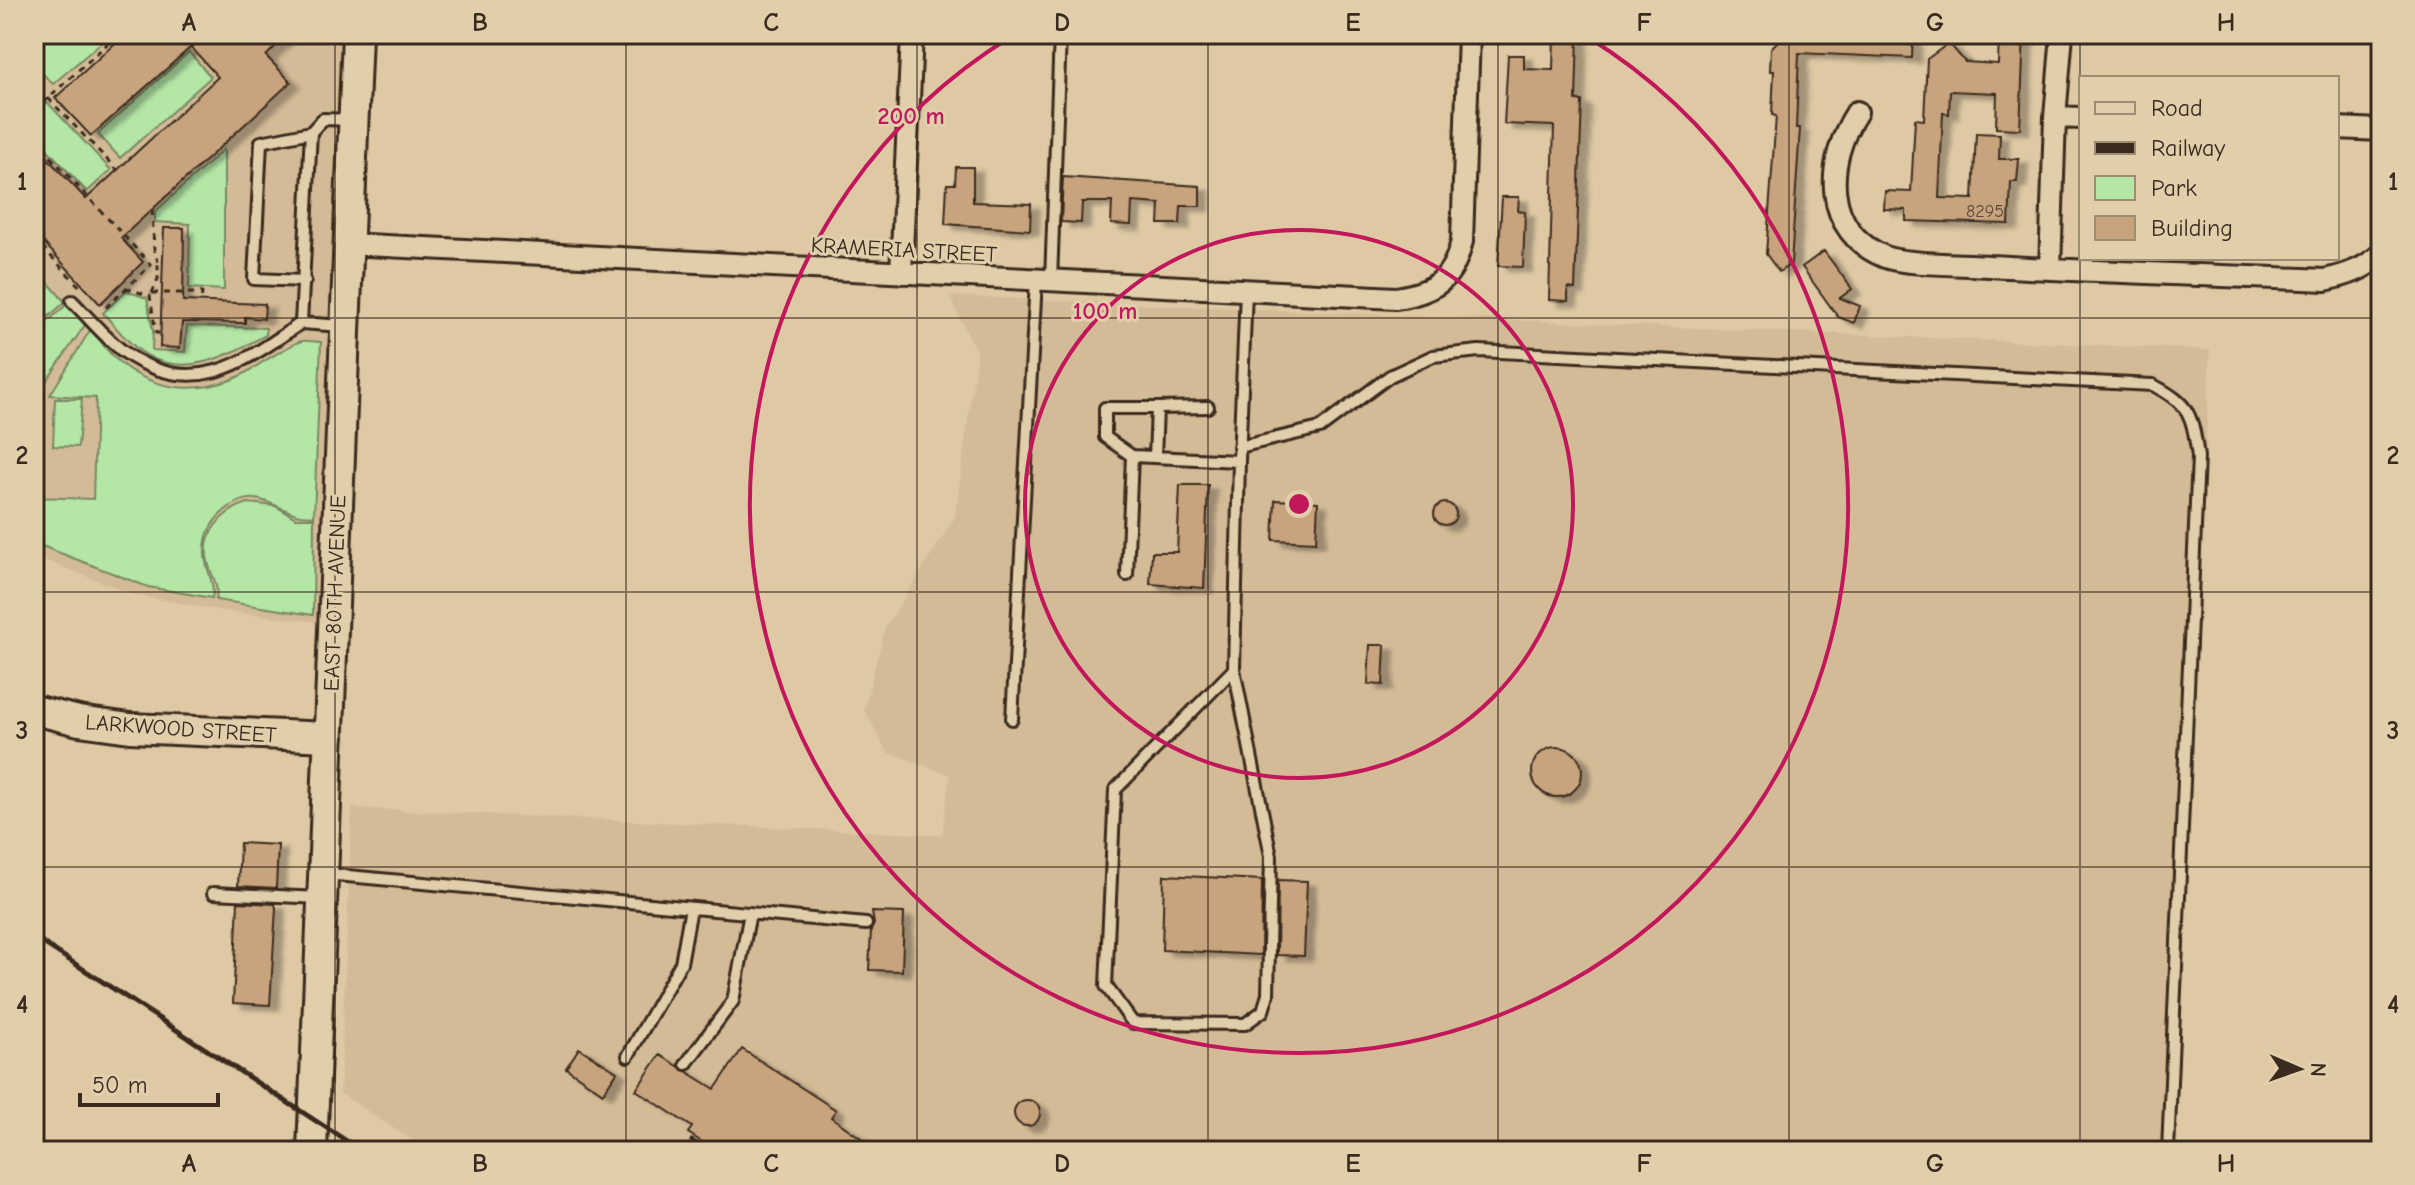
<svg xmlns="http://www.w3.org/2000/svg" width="2415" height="1185" viewBox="0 0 2415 1185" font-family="'Comic Neue',sans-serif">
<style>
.built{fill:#d4bb97}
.green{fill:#b4e6a6;stroke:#788862;stroke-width:2}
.building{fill:#c8a47e;stroke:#3b2a1e;stroke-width:2;filter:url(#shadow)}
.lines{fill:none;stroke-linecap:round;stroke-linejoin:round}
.lane-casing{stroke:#3b2a1e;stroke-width:16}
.street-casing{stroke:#3b2a1e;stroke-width:26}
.secondary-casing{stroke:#3b2a1e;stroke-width:34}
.path{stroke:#3b2a1e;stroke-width:3;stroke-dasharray:6 6;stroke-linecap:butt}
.lane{stroke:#e1cfac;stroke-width:10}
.street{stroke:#e1cfac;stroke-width:20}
.secondary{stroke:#e1cfac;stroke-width:28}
.rail{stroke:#3b2a1e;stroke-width:5}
.grid{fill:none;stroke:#3b2a1e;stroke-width:2;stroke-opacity:0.55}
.ring{fill:none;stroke:#c2185b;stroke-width:4}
.labels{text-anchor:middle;stroke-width:6;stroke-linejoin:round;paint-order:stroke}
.number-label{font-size:18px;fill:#5e4836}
.street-label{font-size:22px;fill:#3b2a1e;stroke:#e1cfac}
.centre{fill:#c2185b;stroke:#e1cfac;stroke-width:4}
.ring-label{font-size:24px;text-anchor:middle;font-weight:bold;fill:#c2185b;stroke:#e1cfac;stroke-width:6;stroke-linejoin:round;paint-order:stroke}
.neatline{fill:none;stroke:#3b2a1e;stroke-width:3}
.grid-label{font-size:26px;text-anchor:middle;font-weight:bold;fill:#3b2a1e}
</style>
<defs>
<filter id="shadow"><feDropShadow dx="9" dy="5" stdDeviation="2" flood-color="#0004"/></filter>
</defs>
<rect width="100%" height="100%" fill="#dec9a4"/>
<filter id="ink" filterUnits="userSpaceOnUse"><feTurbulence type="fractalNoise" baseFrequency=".0125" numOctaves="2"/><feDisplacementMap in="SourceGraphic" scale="16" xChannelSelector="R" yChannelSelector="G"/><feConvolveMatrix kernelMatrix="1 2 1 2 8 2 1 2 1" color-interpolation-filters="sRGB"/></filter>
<g filter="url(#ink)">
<!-- built -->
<path class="built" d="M34 34H346L318 622 224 611 135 595 34 556Z
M949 296 2210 350 2176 1151H428L340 1093 352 808 942 835 950 775 887 752 864 709 885 628 955 517 977 353Z"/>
<!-- green -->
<path class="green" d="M34 34H111L53 84 34 65Z
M189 52 211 77 120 158 98 134Z
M47 102 111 170 87 192 34 135V115Z
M224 149V290L189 288 190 224 155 222V212Z
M34 266 65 302 37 327 34 323Z
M126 291 147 298 153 331 152 350 185 352 187 326 266 328V335C230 354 188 378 148 356 130 346 117 328 103 313Z
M67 304 87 322 37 395H34V334Z
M92 327C121 384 186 403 242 375 256 367 289 344 302 341 307 340 315 342 321 342L314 516C308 515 301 516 296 514 267 504 251 486 222 513 211 523 205 536 205 551 204 569 216 582 212 598L148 587 34 543V497L93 499 96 398 50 395Z
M55 399H82L78 447 53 446Z
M248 503 275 506 296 518H314L313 615 216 600C219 582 212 579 208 562 201 534 222 511 248 503Z"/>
<!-- building -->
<path class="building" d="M125 34H288L266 56 291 82 121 238 143 262 100 304 34 232V144L86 199 218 77 191 47 91 136 55 98Z
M1554 34H1578L1576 100 1582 101 1575 289 1568 288V301L1549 300 1554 126 1504 124 1508 55H1524V69L1553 70Z
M1785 34H1913L1912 58 1799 53 1796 128H1800L1791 264 1779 272 1766 254 1776 116 1772 115 1774 71H1770L1771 48Z
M1999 34H2024L2020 129 1996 128 1997 93 1950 91 1949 114 1943 113 1939 198 1973 199 1976 133 2000 134 1999 159H2019L2017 182H2011L2009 224 1906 221V210L1884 209 1885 191 1911 192 1915 119 1924 120 1927 59 1949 43 1965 62 1998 64Z
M956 167H973V202L1031 204 1030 230 945 224 947 184H955Z
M1063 177 1200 186V206H1181L1180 224H1159L1160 204 1132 202 1131 225 1111 224 1112 202H1082L1081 223 1061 222Z
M1502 197H1519L1518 211 1525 212 1523 267 1498 266Z
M164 228H184L183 301 265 304 264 319 245 317V323L182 322 180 348 160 347Z
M1824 251 1852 289 1840 298 1860 306 1854 323 1838 317 1802 267Z
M1180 485H1208L1204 588 1150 584 1152 552H1177Z
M1275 500 1318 502 1316 542 1273 540Z
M1434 514a11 11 0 1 1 22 0a11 11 0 1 1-22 0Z
M1370 645H1385L1383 685 1368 684Z
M1532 772a25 25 0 1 1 50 0a25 25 0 1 1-50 0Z
M240 843 278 845 276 888 238 886Z
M1164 875 1262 880 1261 955 1162 950Z
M1278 880 1307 881 1304 956 1277 955Z
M238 902 275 904 276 908 270 1005 233 1003Z
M872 912 904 913 902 971 869 970 871 930 874 924Z
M579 1048 617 1072 603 1093 566 1068Z
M742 1049 836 1110 831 1117 861 1138 853 1151H716L688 1133 692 1127 636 1090 660 1055 715 1089Z
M1014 1113a13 13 0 1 1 26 0a13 13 0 1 1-26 0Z"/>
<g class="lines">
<defs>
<path id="lane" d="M305 281 254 279 261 142 311 132
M1051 281 1060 34
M72 301C88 317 105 338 124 352 193 400 242 364 301 323
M342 326 301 323 311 132 323 119 353 120
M1239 447 1320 428 1390 376 1433 356 1479 351 2153 385C2191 405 2192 415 2198 457L2168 1151
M1132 456 1105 437V408H1157
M1155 457 1157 408 1208 407
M1127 575 1132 456 1239 461
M1234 669 1271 856 1268 994 1263 1011 1245 1024 1133 1023 1106 986 1115 790 1234 669 1239 461 1246 291
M1012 719 1036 280
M326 874 866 924
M213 893 321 898
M628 1056 681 963 691 908
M686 1064 733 1001 750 913"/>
<path id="street" d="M1857 112C1825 161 1822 231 1885 257 1905 265 1965 264 1989 266 2101 272 2213 275 2325 280 2347 275 2365 269 2381 254
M2055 117 2081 118
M2337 128 2381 130
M347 244 1396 298C1435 292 1453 280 1462 241L1469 34
M2050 269 2055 117 2062 34
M901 273 912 34"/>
<path id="secondary" d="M34 710 79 721 130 728 329 737
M312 1151 357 34"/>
</defs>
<!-- lane casing -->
<use href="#lane" class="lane-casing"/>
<!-- street casing -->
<use href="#street" class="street-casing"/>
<!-- secondary casing -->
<use href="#secondary" class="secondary-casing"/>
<!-- path -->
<path class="path" d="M48 98 117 170
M34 111 118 34
M34 139 151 265 102 311
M152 210 154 249 158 262
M34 238 81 288
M126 288 150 296 156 333H160
M152 293H202L201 301
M152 293 158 279V262H163"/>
<!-- lane -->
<use href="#lane" class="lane"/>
<!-- street -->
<use href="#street" class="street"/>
<!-- secondary -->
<use href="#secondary" class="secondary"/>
<!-- rail -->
<path class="rail" d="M34 937 362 1151
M692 1141 707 1151"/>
</g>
</g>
<!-- grid -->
<path class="grid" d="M335 34V1151M626 34V1151M917 34V1151M1208 34V1151M1498 34V1151M1789 34V1151M2080 34V1151M34 318H2381M34 592H2381M34 867H2381"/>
<!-- distance rings -->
<g class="ring">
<circle cx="1299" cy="504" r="274"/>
<path d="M1586 36A549 549 0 1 1 1012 36"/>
</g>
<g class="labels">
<!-- number labels -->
<g class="number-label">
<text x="1985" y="217">8295</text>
</g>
<!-- street labels -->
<g class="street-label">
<text transform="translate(904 249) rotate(3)" y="8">KRAMERIA STREET</text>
<text transform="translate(334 593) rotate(-88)" y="8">EAST 80TH AVENUE</text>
<text transform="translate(181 728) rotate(4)" y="8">LARKWOOD STREET</text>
</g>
</g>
<circle cx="1299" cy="504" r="12" class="centre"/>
<g class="ring-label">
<text x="911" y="124">200 m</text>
<text x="1105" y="319">100 m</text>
</g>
<!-- margin -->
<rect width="2415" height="1185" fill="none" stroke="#e1cfac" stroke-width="88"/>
<!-- legend -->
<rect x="2079" y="76" width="260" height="184" fill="#e1cfac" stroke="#9f8d73" stroke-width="2"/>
<rect x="2095" y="102" width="40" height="12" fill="#e1cfac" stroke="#9f8d73" stroke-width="2"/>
<text x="2151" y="116" font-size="24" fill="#3b2a1e">Road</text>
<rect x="2095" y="142" width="40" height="12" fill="#3b2a1e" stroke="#9f8d73" stroke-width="2"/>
<text x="2151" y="156" font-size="24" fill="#3b2a1e">Railway</text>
<rect x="2095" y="176" width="40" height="24" fill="#b4e6a6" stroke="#9f8d73" stroke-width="2"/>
<text x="2151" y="196" font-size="24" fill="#3b2a1e">Park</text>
<rect x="2095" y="216" width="40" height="24" fill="#c8a47e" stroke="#9f8d73" stroke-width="2"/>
<text x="2151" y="236" font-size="24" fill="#3b2a1e">Building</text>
<!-- north arrow -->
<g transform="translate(2299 1069) rotate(92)" stroke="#e1cfac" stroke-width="6" paint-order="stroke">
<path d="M0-6L14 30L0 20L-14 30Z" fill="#3b2a1e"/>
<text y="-12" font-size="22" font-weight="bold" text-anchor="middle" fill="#3b2a1e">N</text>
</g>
<!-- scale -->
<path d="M80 1093v12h138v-12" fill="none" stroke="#3b2a1e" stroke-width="4"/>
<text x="92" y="1093" font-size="24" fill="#3b2a1e" stroke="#e1cfac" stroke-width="6" paint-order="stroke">50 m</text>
<rect x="44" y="44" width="2327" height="1097" class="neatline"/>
<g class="grid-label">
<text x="189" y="31">A</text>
<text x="480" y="31">B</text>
<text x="771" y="31">C</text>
<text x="1062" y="31">D</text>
<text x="1353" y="31">E</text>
<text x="1644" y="31">F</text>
<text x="1935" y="31">G</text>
<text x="2226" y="31">H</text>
<text x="22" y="190">1</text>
<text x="2393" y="190">1</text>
<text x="22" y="464">2</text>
<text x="2393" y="464">2</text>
<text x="22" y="739">3</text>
<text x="2393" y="739">3</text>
<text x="22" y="1013">4</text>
<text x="2393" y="1013">4</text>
<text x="189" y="1172">A</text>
<text x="480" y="1172">B</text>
<text x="771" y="1172">C</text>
<text x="1062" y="1172">D</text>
<text x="1353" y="1172">E</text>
<text x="1644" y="1172">F</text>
<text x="1935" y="1172">G</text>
<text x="2226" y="1172">H</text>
</g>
</svg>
